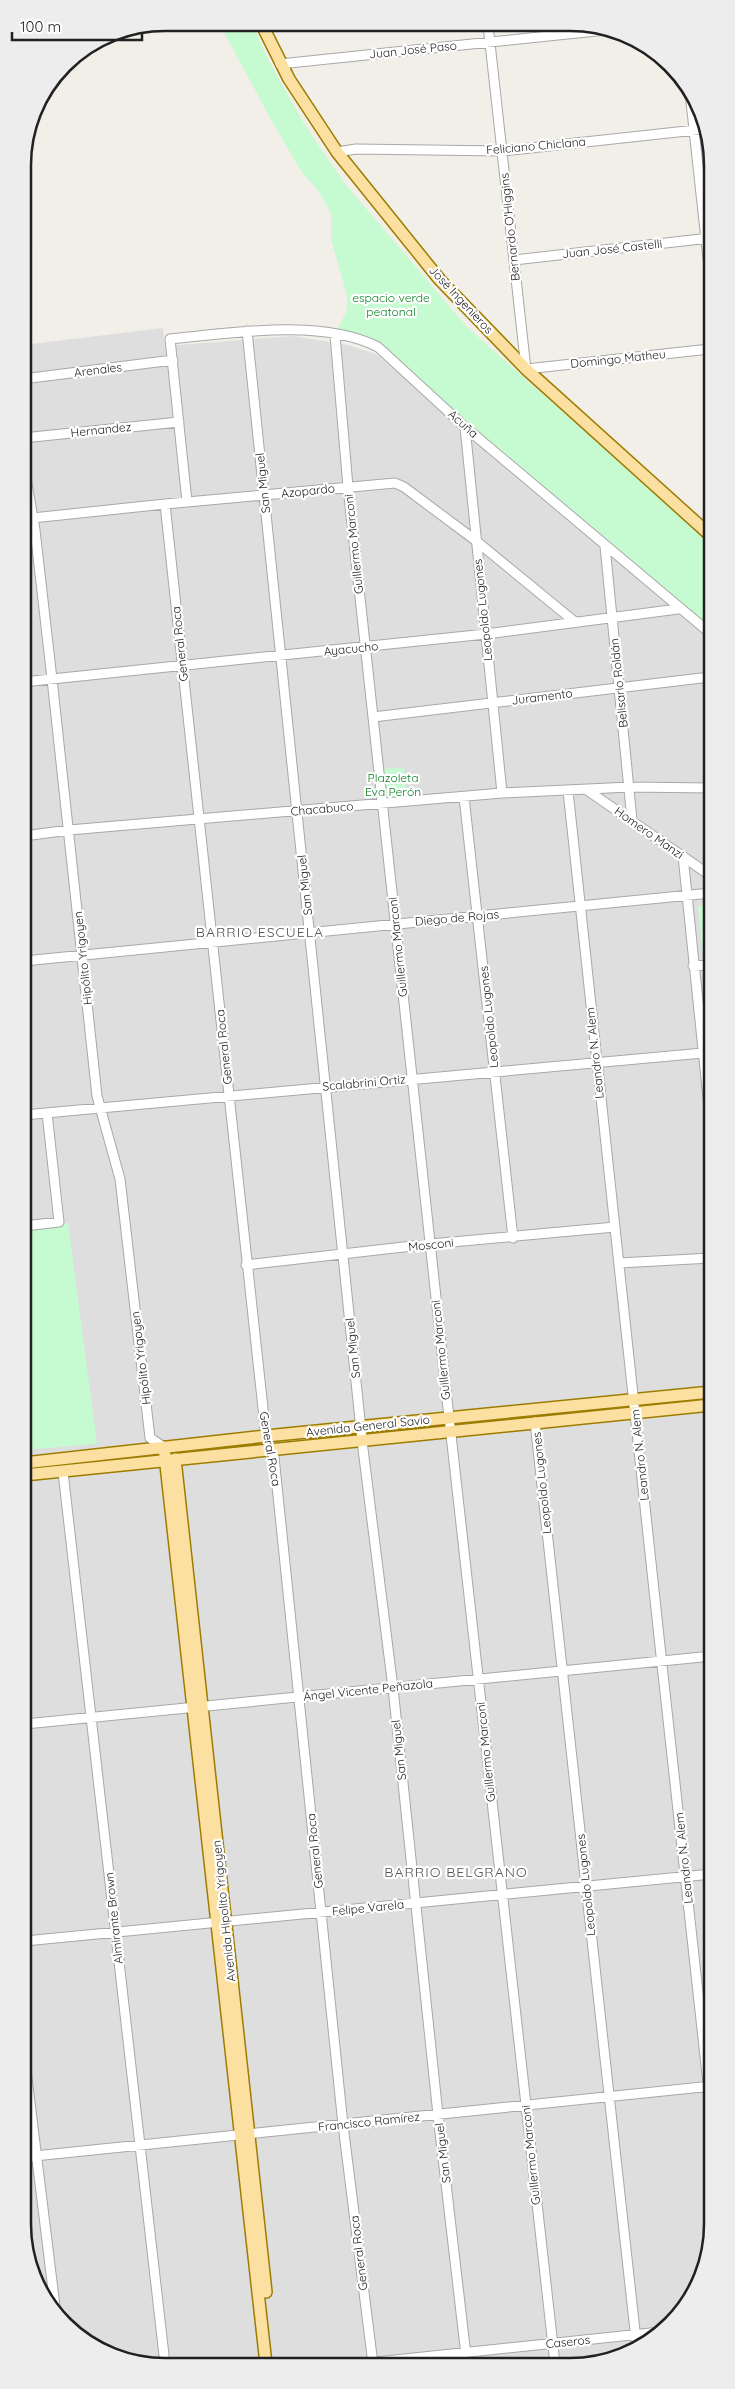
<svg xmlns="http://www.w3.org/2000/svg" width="735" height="2389" viewBox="0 0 735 2389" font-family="Quicksand,sans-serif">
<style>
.residential{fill:#dfdede}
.park{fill:#c6fad0}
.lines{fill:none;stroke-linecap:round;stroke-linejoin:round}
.minor-casing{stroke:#a8a8a8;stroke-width:11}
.major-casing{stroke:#9d7d00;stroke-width:14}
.minor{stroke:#fff;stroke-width:9}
.major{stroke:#fce0a2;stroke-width:11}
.labels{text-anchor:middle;stroke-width:4.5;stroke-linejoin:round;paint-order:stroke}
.street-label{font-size:12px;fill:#212121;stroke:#fff}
.park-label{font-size:12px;fill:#0c8125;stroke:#fff}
.neighbourhood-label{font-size:14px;letter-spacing:1px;fill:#545454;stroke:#fff}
.rim{fill:none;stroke:#212121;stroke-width:2.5}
</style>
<rect width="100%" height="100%" fill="#f1efe7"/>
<!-- residential -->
<path class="residential" d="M163 328 165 346 293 336 348 345 376 354 710 635 712 2232 701 2278 677 2318 641 2347 597 2364H138L65 2325 25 2251 23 345Z"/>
<!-- park -->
<path class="park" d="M219 23H252L268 59 303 122 325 155 346 185 467 327 710 543V627L669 595 640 567 378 347 335 335 347 310V295L331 239V213L319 192 301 171 274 125Z
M404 768 407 801 382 803 379 769Z
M711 904V953H703L698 906Z
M68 1223 97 1444 24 1450V1227Z"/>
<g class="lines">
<defs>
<path id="minor" d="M488 25 526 369 710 349
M280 64 606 30
M691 102 710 277
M337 152 356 149 502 151 705 129
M514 260 710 238
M247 331 363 1449 393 1688 438 2115 467 2364
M335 335 348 487 448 1408 555 2364
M23 379 173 360
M465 427 502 793
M23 438 179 422
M23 460 35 530 52 679 97 1096 120 1179 150 1438 164 1447
M187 502 170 339C231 333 322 318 378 347L465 427 710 633
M165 504 266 1436 274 1457 343 2125 373 2364
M23 519 165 504 395 483 404 487 475 540 575 622
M605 546 632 820
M23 682 486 634 678 609
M373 717 710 677
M587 790 711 876
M568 791C613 1234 664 1677 712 2120
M464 797 513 1238
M24 836 69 830 502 793 630 787 711 788
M683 856 711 1127
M24 961 711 893
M693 966 711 965
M24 1115 703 1053
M24 1226 59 1222 47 1113
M619 1263 711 1258
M246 1265 430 1244 615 1227
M535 1422 637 2349
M63 1472 165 2364
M25 1724 712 1656
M25 1941 712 1874
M25 2062 55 2306
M25 2157 712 2086
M357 2364 660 2332"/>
<path id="major" d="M261 23 289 79 337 152 440 280 526 369 710 535
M164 1447 266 2364
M175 1459 266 2292
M24 1463 266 1436 711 1392
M24 1475 711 1405"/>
</defs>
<!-- minor casing -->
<use href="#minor" class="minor-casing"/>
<!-- major casing -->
<use href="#major" class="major-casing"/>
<!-- minor -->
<use href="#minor" class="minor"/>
<!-- major -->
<use href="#major" class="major"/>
</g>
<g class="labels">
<!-- street labels -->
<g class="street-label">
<text transform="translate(413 50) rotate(-6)" y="4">Juan José Paso</text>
<text transform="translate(536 146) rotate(-5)" y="4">Feliciano Chiclana</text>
<text transform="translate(510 227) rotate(-96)" y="4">Bernardo O'Higgins</text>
<text transform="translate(612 249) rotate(-6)" y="4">Juan José Castelli</text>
<text transform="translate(461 300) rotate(47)" y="4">José Ingenieros</text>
<text transform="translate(618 359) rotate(-6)" y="4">Domingo Matheu</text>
<text transform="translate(98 370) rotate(-7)" y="4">Arenales</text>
<text transform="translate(463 424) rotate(42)" y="4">Acuña</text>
<text transform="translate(101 430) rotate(-6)" y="4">Hernandez</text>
<text transform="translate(263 483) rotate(-96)" y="4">San Miguel</text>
<text transform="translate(308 491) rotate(-6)" y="4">Azopardo</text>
<text transform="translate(354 544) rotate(-96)" y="4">Guillermo Marconi</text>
<text transform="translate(483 610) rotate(-96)" y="4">Leopoldo Lugones</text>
<text transform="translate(180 644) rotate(-96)" y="4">General Roca</text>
<text transform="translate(351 649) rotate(-6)" y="4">Ayacucho</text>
<text transform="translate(619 683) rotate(-96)" y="4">Belisario Roldán</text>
<text transform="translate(542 697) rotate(-7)" y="4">Juramento</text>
<text transform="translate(322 809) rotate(-5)" y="4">Chacabuco</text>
<text transform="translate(649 833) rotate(35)" y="4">Homero Manzi</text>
<text transform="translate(305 885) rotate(-96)" y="4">San Miguel</text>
<text transform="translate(457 918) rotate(-5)" y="4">Diego de Rojas</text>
<text transform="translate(398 947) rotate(-96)" y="4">Guillermo Marconi</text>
<text transform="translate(83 958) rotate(-96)" y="4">Hipólito Yrigoyen</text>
<text transform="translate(489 1017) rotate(-96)" y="4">Leopoldo Lugones</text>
<text transform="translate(224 1047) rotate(-96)" y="4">General Roca</text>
<text transform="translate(595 1053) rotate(-96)" y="4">Leandro N. Alem</text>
<text transform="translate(364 1083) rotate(-5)" y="4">Scalabrini Ortiz</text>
<text transform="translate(431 1245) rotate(-6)" y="4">Mosconi</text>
<text transform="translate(353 1348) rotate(-96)" y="4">San Miguel</text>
<text transform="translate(441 1350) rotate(-96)" y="4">Guillermo Marconi</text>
<text transform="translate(141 1358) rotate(-97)" y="4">Hipólito Yrigoyen</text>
<text transform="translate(368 1426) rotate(-6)" y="4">Avenida General Savio</text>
<text transform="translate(270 1449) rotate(80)" y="4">General Roca</text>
<text transform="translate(640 1455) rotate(-96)" y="4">Leandro N. Alem</text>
<text transform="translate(542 1483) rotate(-96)" y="4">Leopoldo Lugones</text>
<text transform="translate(368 1690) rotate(-6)" y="4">Ángel Vicente Peñazola</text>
<text transform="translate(399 1750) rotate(-96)" y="4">San Miguel</text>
<text transform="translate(486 1752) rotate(-96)" y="4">Guillermo Marconi</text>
<text transform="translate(315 1851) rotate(-96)" y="4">General Roca</text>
<text transform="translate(684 1858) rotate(-96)" y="4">Leandro N. Alem</text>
<text transform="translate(586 1885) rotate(-96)" y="4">Leopoldo Lugones</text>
<text transform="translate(368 1908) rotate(-6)" y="4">Felipe Varela</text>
<text transform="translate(224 1911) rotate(-96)" y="4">Avenida Hipolito Yrigoyen</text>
<text transform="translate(114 1918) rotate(-96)" y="4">Almirante Brown</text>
<text transform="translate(369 2122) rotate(-6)" y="4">Francisco Ramírez</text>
<text transform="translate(443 2153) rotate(-97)" y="4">San Miguel</text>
<text transform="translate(531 2155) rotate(-96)" y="4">Guillermo Marconi</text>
<text transform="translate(359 2253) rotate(-97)" y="4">General Roca</text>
<text transform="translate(568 2342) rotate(-6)" y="4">Caseros</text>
</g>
<!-- park labels -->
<g class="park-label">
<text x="391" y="302">espacio verde<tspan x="391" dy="14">peatonal</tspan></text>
<text x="393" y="782">Plazoleta<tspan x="393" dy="14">Eva Perón</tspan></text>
</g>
<!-- neighbourhood labels -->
<g class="neighbourhood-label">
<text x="260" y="937">BARRIO ESCUELA</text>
<text x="456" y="1877">BARRIO BELGRANO</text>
</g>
</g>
<!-- crop -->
<path d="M0 0H735V2389H0ZM165 31H570A134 134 0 0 1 704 165V2224A134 134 0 0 1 570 2358H165A134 134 0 0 1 31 2224V165A134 134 0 0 1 165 31Z" fill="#ededed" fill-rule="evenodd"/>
<path class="rim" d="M165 31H570A134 134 0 0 1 704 165V2224A134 134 0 0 1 570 2358H165A134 134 0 0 1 31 2224V165A134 134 0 0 1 165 31Z"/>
<!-- scale -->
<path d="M12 32v8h130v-8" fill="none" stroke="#212121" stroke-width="2.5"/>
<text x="20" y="32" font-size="15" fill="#212121" stroke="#ffffff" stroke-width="4" paint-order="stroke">100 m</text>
</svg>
